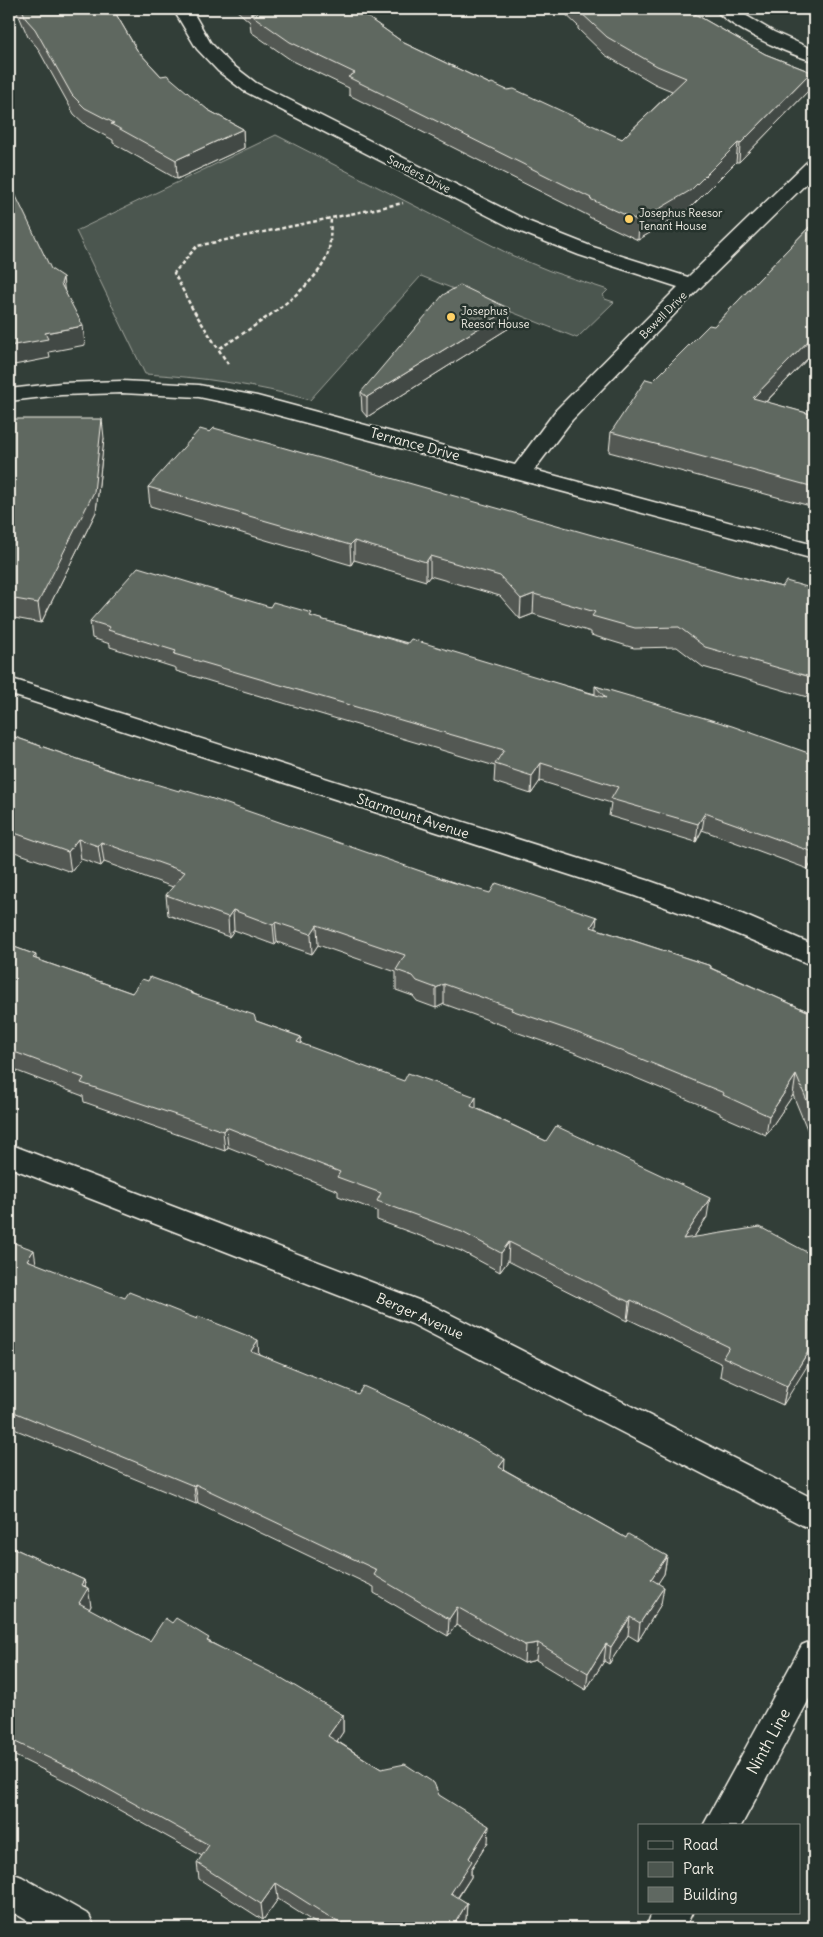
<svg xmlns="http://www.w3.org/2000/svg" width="823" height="1937" viewBox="0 0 823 1937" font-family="Delius,sans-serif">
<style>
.green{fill:#4c564f;stroke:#a0a49c}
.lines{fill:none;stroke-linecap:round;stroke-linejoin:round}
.minor-casing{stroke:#f4f1e8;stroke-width:3}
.path{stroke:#f4f1e8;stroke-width:2.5;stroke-dasharray:4 2.5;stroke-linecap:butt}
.minor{fill:#26332d;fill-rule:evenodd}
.wall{fill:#525953;stroke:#f4f1e8}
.shaded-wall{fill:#424944;stroke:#f4f1e8}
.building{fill:#5f6861;stroke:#f4f1e8}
.poi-dot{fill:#ffd166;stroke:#26332d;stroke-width:2}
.labels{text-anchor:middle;stroke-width:5;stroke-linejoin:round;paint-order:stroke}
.far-street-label{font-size:11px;fill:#f4f1e8;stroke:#26332d}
.far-poi-label{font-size:11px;fill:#f4f1e8;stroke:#26332d;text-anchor:start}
.street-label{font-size:14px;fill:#f4f1e8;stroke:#26332d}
.near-street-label{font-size:16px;fill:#f4f1e8;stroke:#26332d}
</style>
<rect width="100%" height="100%" fill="#323e38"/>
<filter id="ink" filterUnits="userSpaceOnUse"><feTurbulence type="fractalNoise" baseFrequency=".02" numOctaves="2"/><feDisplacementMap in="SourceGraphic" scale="10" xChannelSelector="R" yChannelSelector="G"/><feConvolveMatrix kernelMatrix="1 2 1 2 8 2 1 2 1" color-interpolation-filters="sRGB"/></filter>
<g filter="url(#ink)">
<!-- green -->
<path class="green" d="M276 135 511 255 550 271 608 290 603 295 605 299 614 302 577 338 421 276 310 400C256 385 201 377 145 374L76 231Z"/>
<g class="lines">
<defs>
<path id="minor" d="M173 9H191L210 42 230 63 256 83 530 222 593 247 688 277 807 162 814 160V176L699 289 572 420 534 470 814 545V559L247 407 199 397 122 393 61 395 9 401V389L61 383 122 381 199 385 257 396 515 465 556 410 678 287 579 255 516 230 244 91 218 71 197 49Z
M715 9H735L774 32 814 50V61C792 56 728 27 715 9Z
M9 678 650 881 737 912 814 945V966L717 926 632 895 9 694Z
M9 1144 434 1306 814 1499V1530L802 1525 412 1324 9 1167Z
M814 1640V1690L741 1826H703L802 1645Z
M9 1872 22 1877 89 1915 95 1928H40L9 1910Z
M652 1913H692L685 1928H646Z"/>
</defs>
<!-- minor casing -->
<use href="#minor" class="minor-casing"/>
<!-- path -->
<path class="path" d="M220 348C250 329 318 288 328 253 331 243 330 230 331 219
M228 364 192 308 174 273 197 246 403 203"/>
<!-- minor -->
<use href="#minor" class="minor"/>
</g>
<!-- wall -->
<path class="wall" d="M16 9H113L137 50 161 76 208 110 243 129 244 148 177 179 113 143V140L87 126 74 114 37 47 28 37Z
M235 9H356L404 43 490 84 507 90 622 139 672 91 655 84 605 55 578 29V26L560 9H686L765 54 811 72 809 90 739 162H736L689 209 638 240 589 217V216L349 95V88L291 60 251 32 250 22Z
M814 222V354H812L766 402 814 415V507L609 452 611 432 653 381 714 326Z
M509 328 367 417 362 411 361 392Z
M9 419 104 438 96 512 41 623 9 617Z
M148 487 737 576 782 587 814 589V699L703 667 677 647 634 648 591 635V632L533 614 520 619 500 596 430 576 426 581 354 560 351 565 150 506Z
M270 607 312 617 595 694V686L814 755V858L808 869 702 830 696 842 609 816 611 803 540 781 531 794 494 782 495 766 176 671V668L110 647V644L92 638 90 621Z
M9 735 112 771 711 966V968L814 1014V1146L793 1095 766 1135 720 1115V1113L576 1053 510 1030V1028L444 1004 436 1008 417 1001 413 996 396 990V972L318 945 312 954 277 942 275 945 234 930 229 937 168 915 166 895 173 887 104 862 101 866 81 859 71 872 9 850Z
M9 938 12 939 14 947 36 955V959L132 993 148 981 191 992 192 993 256 1021 301 1037V1044L476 1108 707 1217 694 1237 814 1256 783 1405 720 1376 722 1364 628 1319 627 1321 508 1261 500 1272 461 1251 377 1220V1211L338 1196V1191L228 1147 225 1151 84 1102 83 1096 9 1068Z
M9 1241 36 1264 259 1354 505 1470 626 1538 667 1556 664 1574 658 1583 661 1604 638 1641 628 1635 609 1664 604 1661 586 1690 536 1660 524 1663 456 1625 448 1636 374 1593V1587L198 1503 196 1504 9 1427Z
M9 1546 84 1580 91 1606 89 1609 150 1641 172 1623 210 1642 343 1715V1732L337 1741 381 1769 439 1795 488 1842 471 1869V1877L458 1898 467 1903 466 1919 461 1928H323L278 1899 263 1920 199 1879 197 1863 202 1856 76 1786 9 1753Z"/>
<!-- shaded-wall -->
<path class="shaded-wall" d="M811 72 809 90 739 162 740 144Z
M243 129 244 148 177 179 176 160Z
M738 143 736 162 689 209 638 240 639 221Z
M63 277 65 296 61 284Z
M510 309 509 328 367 417V397Z
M83 326 85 345 49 352 50 358 9 366V346L45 333Z
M814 335 812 354 750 418 753 398Z
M102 419 104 438 96 512 41 623 38 603Z
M354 541V560L351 565 350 545Z
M430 556V576L426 581V562Z
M534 594 533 614 520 619 521 599Z
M541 763 540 781 531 794 532 776Z
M705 813 702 830 696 842 698 824Z
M78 839 81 859 71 872 68 852Z
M101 842 104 862 101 866 98 846Z
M814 845V858L808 869 810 851Z
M233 910 234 930 229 937 228 917Z
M597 917 595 937 591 927Z
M275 922 277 942 275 945 273 925Z
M317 925 318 945 312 954 311 934Z
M12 939 16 959 9 951V943Z
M444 984V1004L436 1008V988Z
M301 1037 302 1056 297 1042Z
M796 1075 793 1095 766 1135 769 1116Z
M476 1097V1117L471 1106Z
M226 1127 228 1147 225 1151 223 1131Z
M710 1198 707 1217 680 1258 683 1239Z
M509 1242 508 1261 500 1272 501 1253Z
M34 1250 37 1270 27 1260Z
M631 1300 628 1319 627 1321 629 1302Z
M814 1313V1325L810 1321Z
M258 1340 259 1359 251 1351Z
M814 1342V1355L783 1405 787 1386Z
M505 1459 504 1477 499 1467Z
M195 1484 198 1503 196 1504 194 1486Z
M667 1556 664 1574 649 1597 651 1579Z
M84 1580 86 1591 88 1588 91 1606 82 1621 79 1603 81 1585Z
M664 1587 661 1604 638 1641 640 1623Z
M457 1607 456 1625 448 1636 449 1619Z
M630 1617 628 1635 609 1664 611 1647Z
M538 1643 536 1660 524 1663 525 1645Z
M606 1644 604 1661 586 1690 588 1673Z
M343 1715V1732L329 1753 328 1736Z
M489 1826 488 1842 471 1869V1877L450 1909 451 1893 469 1858Z
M276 1883 278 1899 263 1920 261 1904Z
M467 1903 466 1919 461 1928H452Z"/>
<!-- building -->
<path class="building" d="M22 9H113L137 50 161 76 167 75 208 110 243 129 176 160 111 124 114 123 85 108 72 95 35 29 26 19Z
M255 9H356L404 43 490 84 492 83 507 90 514 89 622 139 686 78 657 66 607 37 579 11 581 10 580 9H686L765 54 811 72 740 144 738 143 691 190 639 221 590 199 591 198 348 77 355 73 290 42 250 14 258 12Z
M9 180 14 192 51 269 63 277 61 284 83 326 45 333 48 339 9 346Z
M814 222V335L753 398 814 415V487L611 432 646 379 653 381 709 325 714 326Z
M460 285 510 309 367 397 361 392 443 295Z
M9 419H102L94 492 38 603 9 598Z
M214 428 737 576 782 587 786 581 814 589V678L705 647 679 627 635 628 592 616 595 612 534 594 521 599 500 576 430 556 426 562 354 541 350 545 148 487 200 429 210 432Z
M138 567 270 607 273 602 312 613 310 616 407 644 411 639 606 698 595 686 732 726 814 755V845L810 851 705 813 698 824 611 799 618 787 541 763 532 776 495 764 504 750 174 654 176 651 108 630 110 627 90 621Z
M9 735 112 771 179 791 180 789 210 798 452 882 490 893 496 883 597 917 591 927 711 966 710 968 814 1014V1117L796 1075 769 1116 723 1095 724 1093 578 1033 511 1010 512 1008 444 984 436 988 417 981 413 976 396 970 405 955 317 925 311 934 275 922 273 925 233 910 228 917 166 895 185 872 101 842 98 846 78 839 68 852 9 831Z
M9 938 12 939 9 943Z
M9 945 36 955 33 958 132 993 142 979 148 981 150 977 191 992 190 993 254 1015 256 1021 301 1037 297 1042 404 1081 408 1073 476 1097 471 1106 546 1141 556 1126 710 1198 683 1239 760 1227 814 1256V1313L810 1321 814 1323V1342L787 1386 723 1357 729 1347 631 1300 629 1302 509 1242 501 1253 462 1232 377 1201 381 1193 337 1177 340 1172 226 1127 223 1131 81 1083 84 1078 9 1050Z
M9 1241 34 1250 27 1260 125 1298 129 1292 197 1319 198 1316 258 1340 251 1351 358 1394 363 1386 425 1414 505 1459 499 1467 626 1538 628 1534 667 1556 651 1579 664 1587 640 1623 630 1617 611 1647 606 1644 588 1673 538 1643 525 1645 457 1607 449 1619 374 1575 377 1570 195 1484 194 1486 9 1410Z
M9 1546 84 1580 81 1585 88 1588 79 1603 150 1641 165 1618 172 1623 176 1618 209 1638 207 1641 278 1676 343 1715 328 1736 381 1769 405 1764 434 1783 439 1795 489 1826 469 1858 472 1861 451 1893 467 1903 452 1928H347L276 1883 261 1904 197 1863 209 1845 72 1769 9 1739Z"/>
</g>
<!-- markers -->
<g class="poi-dot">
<circle cx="629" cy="219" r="5"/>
<circle cx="451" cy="317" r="5"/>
</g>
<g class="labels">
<!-- far-street labels -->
<g class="far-street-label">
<text transform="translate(419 174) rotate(27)" y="4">Sanders Drive</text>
<text transform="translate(663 315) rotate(-45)" y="4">Bewell Drive</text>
</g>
<!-- far-poi labels -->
<g class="far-poi-label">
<text x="639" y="217">Josephus Reesor<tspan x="639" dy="13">Tenant House</tspan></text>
<text x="461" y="315">Josephus<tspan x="461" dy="13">Reesor House</tspan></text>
</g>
<!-- street labels -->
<g class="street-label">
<text transform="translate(415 444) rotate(15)" y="5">Terrance Drive</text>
<text transform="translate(413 816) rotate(18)" y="5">Starmount Avenue</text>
<text transform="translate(420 1316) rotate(24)" y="5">Berger Avenue</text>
</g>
<!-- near-street labels -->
<g class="near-street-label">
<text transform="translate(768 1741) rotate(-61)" y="6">Ninth Line</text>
</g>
</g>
<!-- margin -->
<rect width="823" height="1937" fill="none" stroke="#26332d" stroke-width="30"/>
<rect x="15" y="15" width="793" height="1907" fill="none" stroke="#f4f1e8" stroke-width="2" filter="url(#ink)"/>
<!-- legend -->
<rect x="638" y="1824" width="162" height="90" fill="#26332d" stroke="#787f78"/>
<rect x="648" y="1841" width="25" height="8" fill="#26332d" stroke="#787f78"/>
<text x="683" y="1850" font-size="15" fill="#f4f1e8">Road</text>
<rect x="648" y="1862" width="25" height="15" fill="#4c564f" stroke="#787f78"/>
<text x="683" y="1874" font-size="15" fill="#f4f1e8">Park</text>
<rect x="648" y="1887" width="25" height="15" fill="#5f6861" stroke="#787f78"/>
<text x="683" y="1900" font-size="15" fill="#f4f1e8">Building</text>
</svg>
